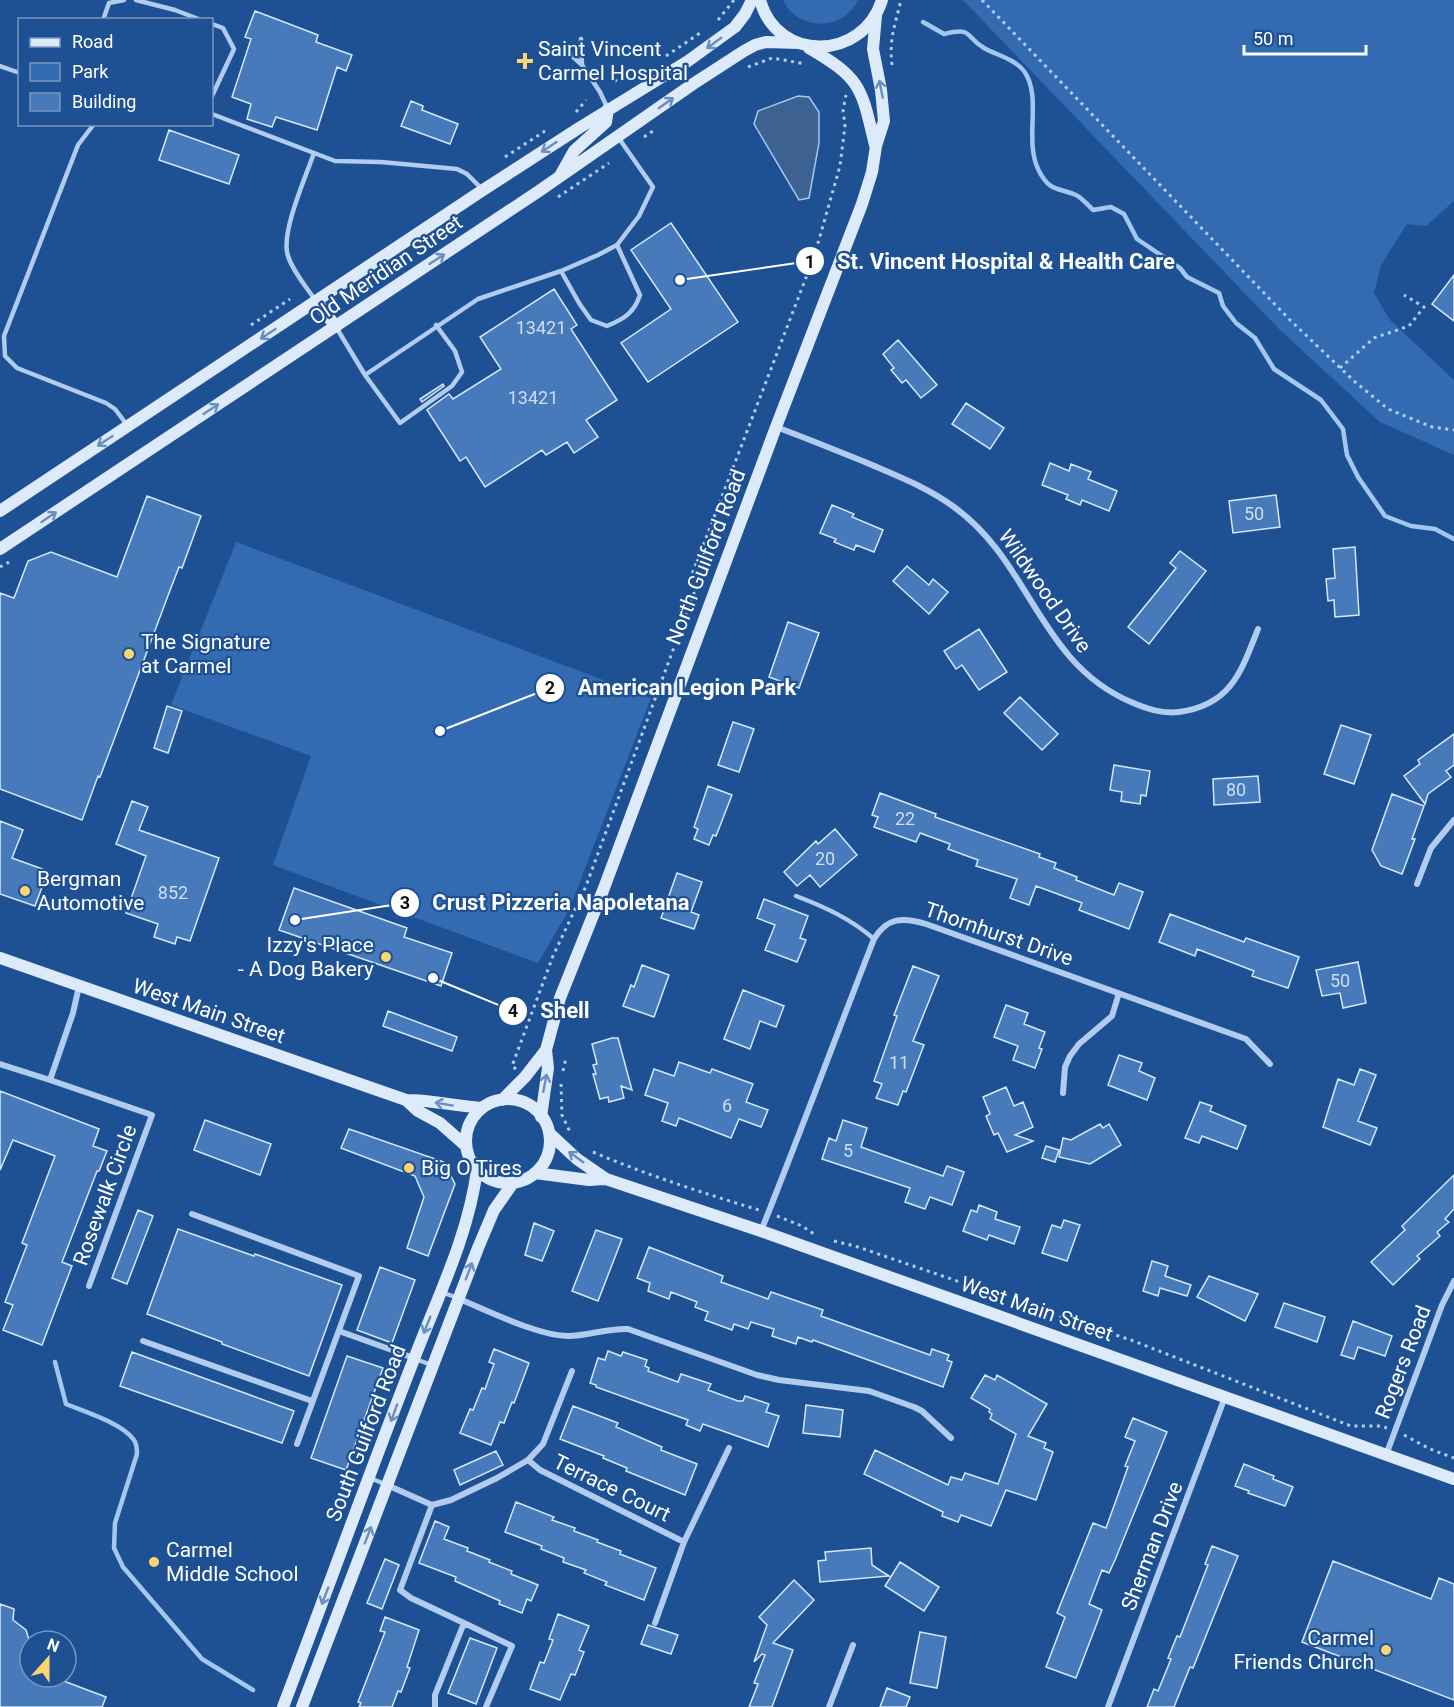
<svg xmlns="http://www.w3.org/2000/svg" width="1454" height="1707" viewBox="0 0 1454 1707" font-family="Roboto,sans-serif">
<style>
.green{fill:#326bb2}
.water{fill:#3d6191;stroke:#a4c7f0;stroke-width:1.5}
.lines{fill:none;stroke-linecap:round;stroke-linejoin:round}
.stream{stroke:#a4c7f0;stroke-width:4.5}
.building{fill:#467aba;stroke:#d7e7fa;stroke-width:1.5}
.path{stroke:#b1ccee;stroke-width:3;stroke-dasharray:3 4.5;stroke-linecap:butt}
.lane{stroke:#b1ccee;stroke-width:4.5}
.street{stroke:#b1ccee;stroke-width:6}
.secondary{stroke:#ddeafa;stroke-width:12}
.oneway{stroke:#6a8ebd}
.poi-dot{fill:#fdd570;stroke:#1e5194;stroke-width:2}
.labels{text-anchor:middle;stroke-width:4.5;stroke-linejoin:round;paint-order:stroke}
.number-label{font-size:18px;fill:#d1deee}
.poi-label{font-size:21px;fill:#fff;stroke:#1e5194;text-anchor:start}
.street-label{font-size:21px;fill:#fff;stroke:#1e5194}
.leader{fill:none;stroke:#fff;stroke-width:2}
.callout-dot{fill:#fff;stroke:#1e5194;stroke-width:2}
.mark-label{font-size:18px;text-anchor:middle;font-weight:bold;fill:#111}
.callout-label{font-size:22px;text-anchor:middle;font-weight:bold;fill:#fff;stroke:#1e5194;stroke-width:4.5;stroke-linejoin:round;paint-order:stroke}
</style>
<rect width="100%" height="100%" fill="#1e5194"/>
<!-- green -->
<path class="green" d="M783 0H858C844 31 797 32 783 0Z
M963 0H1454V201L1426 226 1407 224 1381 265 1374 293 1390 320 1454 380V455L1380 422 1280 330Z
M236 542 651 698 569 910 538 963 273 865 311 756 171 705Z"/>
<!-- water -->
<path class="water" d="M798 96 809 97 819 112V143L809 198 799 200 754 124 758 111Z"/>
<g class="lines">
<!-- stream -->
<path class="stream" d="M923 22 944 34C974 27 964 36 984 48 996 55 1015 59 1024 71 1043 98 1023 140 1039 171 1050 192 1057 187 1076 195 1082 198 1088 205 1093 210L1111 207 1124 214 1137 239 1180 268 1187 277 1219 293 1223 306 1236 323 1255 338 1274 369 1321 400 1343 429 1347 455 1358 477 1385 516 1411 526 1435 529 1454 539
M55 1362 66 1404C85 1412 122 1423 134 1440 137 1444 137 1449 137 1454L115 1523 114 1548 123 1567 202 1659 253 1690"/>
</g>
<!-- building -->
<path class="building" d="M255 11 318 35 316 42 352 55 346 71 337 67 317 130 276 117 272 127 247 119 251 104 232 97 251 39 245 37Z
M411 101 423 106 422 110 458 124 450 144 401 126Z
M169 130 239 155 229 184 159 160Z
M671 223 738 322 648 382 621 343 671 309 631 250Z
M1454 275V321L1432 304Z
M554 289 577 325 571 329 617 400 586 420 598 437 574 453 567 442 546 455 542 450 485 487 466 457 460 461 427 410 449 394 453 399 501 369 480 337Z
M898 340 937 385 921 398 906 380 902 383 891 370 894 368 883 354Z
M443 384 444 386 422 402 420 399Z
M966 403 1004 428 990 449 952 424Z
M1050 463 1069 471 1071 464 1091 472 1088 479 1117 491 1109 511 1082 500 1080 505 1066 499 1068 495 1042 485Z
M1276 495 1280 527 1233 533 1229 501Z
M147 496 201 516 182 568 179 567 169 593 100 777 98 776 82 820 0 789V593L14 598 28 561 51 552 117 577Z
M832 505 854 514 852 517 883 530 874 552 856 545 854 550 834 542 836 539 820 533Z
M1355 547 1359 615 1335 617 1334 600 1328 601 1326 579 1335 578 1333 549Z
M1180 551 1206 571 1149 644 1128 627 1176 568 1170 563Z
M907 566 929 585 933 579 948 592 929 614 893 581Z
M788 622 819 633 799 688 769 677Z
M979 629 1007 672 979 690 962 665 956 669 944 651Z
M1020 697 1058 734 1042 750 1004 713Z
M167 706 182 711 168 753 154 748Z
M733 722 754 729 739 772 718 765Z
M1341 725 1371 735 1354 784 1324 774Z
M1454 734V765L1446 771 1451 777 1428 794 1425 804 1404 776 1420 764 1418 760Z
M1114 765 1150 771 1146 796 1141 795 1140 804 1121 801 1122 792 1110 790Z
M1258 776 1260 802 1214 805 1213 779Z
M708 786 732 795 716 836 713 835 709 845 694 839 698 829 694 827Z
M880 793 936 814 935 817 1040 854 1039 857 1056 863 1054 868 1077 877 1076 880 1114 895 1119 883 1143 892 1129 929 1079 910 1082 903 1036 886 1029 905 1010 898 1017 879 976 866 978 860 948 849 950 844 920 833 916 842 874 827 878 817 872 815Z
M1392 794 1424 806 1412 839H1415L1402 874 1381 866 1372 850Z
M132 801 148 807 139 830 219 858 190 941 177 937 175 944 154 937 158 924 126 913 146 856 116 844Z
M0 821 23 830 12 858 48 871 35 906 0 894Z
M835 829 857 855 820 887 810 875 797 886 784 872 816 841 818 844Z
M677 873 702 882 691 912 699 915 694 929 661 918Z
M294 888 407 928 404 937 452 953 441 986 279 930Z
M764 899 808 916 800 938 806 940 797 962 765 950 775 925 757 918Z
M1170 914 1244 942 1246 938 1299 957 1288 988 1252 976 1254 971 1197 949 1195 956 1159 942Z
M1358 962 1366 1003 1343 1008 1340 993 1322 996 1316 970Z
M642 965 669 975 654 1017 623 1006 631 985 634 987Z
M913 966 939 976 913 1041 924 1045 906 1092 903 1091 898 1105 876 1098 882 1084 874 1081 897 1016 894 1015Z
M743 990 784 1006 776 1027 760 1021 750 1049 724 1039Z
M1006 1005 1028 1013 1024 1024 1045 1032 1039 1048 1042 1049 1035 1068 1013 1060 1018 1046 994 1037Z
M388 1011 457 1037 452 1051 383 1026Z
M612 1038H618L632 1090 621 1086 624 1098 609 1102 608 1097 600 1099 593 1074H596L593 1065 597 1064 592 1044Z
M1119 1055 1142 1063 1139 1071 1155 1078 1147 1100 1108 1085Z
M679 1062 710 1073 712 1069 753 1084 746 1102 768 1110 761 1127 739 1119 731 1138 679 1118 676 1126 662 1121 668 1103 645 1095 654 1069 674 1076Z
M1360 1069 1376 1075 1358 1121 1377 1128 1370 1145 1323 1127 1338 1079 1354 1085Z
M1006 1087 1014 1106 1023 1102 1033 1127 1015 1135 1033 1141 1007 1152 998 1133 994 1135 986 1116 990 1114 983 1097Z
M0 1091 99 1129 93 1146 107 1151 99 1171H97L62 1262 72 1266 42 1345 3 1330 13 1305 5 1302 27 1245 22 1243 55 1156 13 1140 0 1170Z
M1200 1102 1212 1106 1210 1111 1246 1126 1237 1149 1202 1136 1199 1143 1185 1138Z
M205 1120 271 1144 260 1175 194 1150Z
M843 1120 867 1128 861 1147 943 1176 947 1166 964 1172 952 1205 930 1197 925 1209 905 1202 910 1188 822 1159 829 1138 836 1141Z
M1100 1124 1103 1128 1109 1124 1121 1145 1090 1164 1059 1157 1063 1138 1071 1140Z
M349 1129 444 1162 455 1184 428 1256 407 1248 424 1197 415 1176 341 1148Z
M1046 1146 1059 1150 1055 1162 1042 1158Z
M1454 1175V1209L1445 1219 1449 1222 1437 1232 1440 1236 1417 1256 1420 1259 1393 1285 1371 1262 1405 1230 1402 1226Z
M979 1205 997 1212 995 1219 1020 1227 1014 1244 989 1235 987 1240 963 1231 971 1210 977 1212Z
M138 1210 153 1216 127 1284 112 1278Z
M1064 1220 1080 1225 1067 1261 1042 1253 1052 1225 1061 1228Z
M534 1223 554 1231 542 1261 525 1255Z
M178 1229 254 1256 255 1254 342 1285 309 1376 222 1344V1342L147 1314Z
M596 1230 622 1239 598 1301 572 1291Z
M649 1247 723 1276 721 1282 768 1299 771 1292 823 1310 821 1316 930 1355 932 1349 949 1355 947 1360 952 1362 943 1387 813 1340 812 1342 798 1337 796 1344 772 1336 774 1329 751 1322 748 1329 734 1324 732 1330 705 1320 708 1312 695 1307 697 1302 671 1292 669 1299 648 1291 650 1283 637 1278Z
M1152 1261 1168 1266 1165 1276 1191 1285 1187 1296 1160 1288 1158 1296 1143 1291Z
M380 1267 415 1280 392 1343 357 1330Z
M1209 1276 1258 1294 1245 1321 1197 1297Z
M1284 1303 1325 1317 1317 1342 1275 1327Z
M1353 1321 1392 1336 1385 1356 1358 1347 1354 1359 1341 1355Z
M494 1349 529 1363 514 1403 512 1402 504 1423 500 1422 491 1445 460 1433 470 1409 473 1410 482 1388 485 1389 494 1364 489 1362Z
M608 1351 621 1356 623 1352 647 1360 645 1366 649 1368 648 1371 678 1382 681 1374 711 1384 708 1390 738 1401H743L745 1396 769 1404 766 1412 779 1416 768 1447 703 1424 700 1431 686 1425 688 1420 596 1387V1385L590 1383 598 1358 605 1360Z
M132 1352 294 1411 282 1443 120 1386Z
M347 1356 383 1368 346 1470 311 1458Z
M985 1375 995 1380 997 1375 1047 1404 1028 1436 1046 1443 1044 1448 1053 1452 1036 1500 1006 1490 991 1526 961 1515 958 1522 942 1516 943 1512 864 1474 875 1450 948 1485 951 1477 962 1480 965 1473 998 1484 1016 1434 990 1419 992 1414 989 1412 990 1409 971 1398Z
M806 1405 843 1410 840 1437 803 1433Z
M573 1406 618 1423 616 1427 662 1447 661 1450 697 1464 685 1495 626 1471 627 1468 603 1458 604 1456 560 1439Z
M1133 1418 1167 1432 1115 1560 1109 1573 1102 1570 1089 1604 1102 1610 1076 1678 1046 1667 1065 1617 1057 1613 1093 1523 1106 1528 1128 1467 1125 1466 1135 1441 1125 1437Z
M496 1451 503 1465 460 1485 454 1470Z
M1244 1464 1274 1476 1273 1479 1293 1487 1285 1506 1248 1493 1249 1491 1235 1486Z
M516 1502 554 1517 552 1520 575 1528 574 1531 598 1540 597 1542 621 1551 620 1554 656 1568 644 1600 605 1585 607 1582 584 1573 586 1570 563 1562 564 1558 541 1549 542 1546 505 1532Z
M435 1521 449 1527 444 1539 468 1548 467 1551 490 1560 489 1562 512 1571 511 1574 538 1585 531 1601 527 1599 522 1613 499 1604 500 1601 455 1581 456 1577 419 1563Z
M1212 1546 1238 1556 1193 1668 1190 1667 1174 1707H1147L1154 1689 1158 1691 1171 1659 1168 1658 1177 1636 1180 1637 1208 1565 1205 1564Z
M871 1548 872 1565 889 1576 820 1582 818 1561 826 1560 825 1552Z
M385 1559 399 1565 382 1609 367 1603Z
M1333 1561 1431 1599 1439 1578 1454 1584V1700L1302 1642Z
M900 1562 939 1587 924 1611 885 1586Z
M794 1580 814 1600 773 1643 793 1650 772 1707H749L758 1684 754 1683 765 1655 762 1654 754 1662 767 1625 759 1617Z
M0 1604 14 1609 13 1620 26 1630 29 1640 27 1650 30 1652V1677H53L106 1697 102 1707H0Z
M558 1614 589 1626 579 1650 584 1652 575 1675 571 1674 560 1700 530 1689 540 1662 544 1663 553 1640 549 1639Z
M385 1617 419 1630 407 1667 410 1668 401 1692 398 1691 392 1707H359L361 1703 358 1702 385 1632 380 1631Z
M648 1625 678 1635 671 1654 641 1644Z
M920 1632 946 1637 937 1688 910 1683Z
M470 1638 497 1648 476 1704 448 1693Z
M887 1688 910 1697 906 1707H880Z"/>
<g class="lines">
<!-- path -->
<path class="path" d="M982 0 1290 320 1354 381 1388 409 1432 427 1454 430
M718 20 734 0
M666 56 703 31
M892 65C889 37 895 26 901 0
M748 67 772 58 806 64
M615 82 617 77 627 79 638 74
M576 112 586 100
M644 137 656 129
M505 157 545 131
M558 197 609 163
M251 325 290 299
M1340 368 1374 338 1409 326 1424 307 1404 295
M0 567 9 562
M516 1069 512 1066 553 956 586 886 694 593 691 577 814 257 840 166 845 126 843 110 846 95
M563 1071 566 1058
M561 1084 562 1115 570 1132
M593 1152C647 1175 703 1193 759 1210
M777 1216 802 1226 814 1234
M834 1241 855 1246 992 1293 998 1301
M1016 1306H1026L1131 1340 1351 1426H1379L1387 1428
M1404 1435 1430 1449 1454 1458"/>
<!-- lane -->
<path class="lane" d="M136 0 175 10 201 20
M103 20 109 3 124 0
M212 24 223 28 234 49 212 96
M581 39 582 65 600 92 607 107
M568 52 582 65
M0 66 20 73
M212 114 335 161 381 162 457 169 467 174 481 188
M94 124 78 145 4 336 5 356 17 368 106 403 115 409 127 425
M314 153C306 176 280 234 288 256 293 272 306 286 315 300
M561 271 579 303 591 320 607 326C624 319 634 313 640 295L617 245
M336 327 365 375 478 299 561 271 598 255 617 245 639 216 653 187 618 137
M365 375 400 423 452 386 462 372 455 351 436 325
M796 896C825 907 851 919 874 939
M441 1292 458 1298
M415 1359 432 1365
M370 1478 387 1485"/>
<!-- street -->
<path class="street" d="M776 427C806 438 835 450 865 462 895 475 927 487 954 507 1031 562 1039 663 1131 702 1147 709 1162 714 1179 712 1231 705 1241 672 1258 629
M1417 884 1431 848 1454 820
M79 986 73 1013 50 1080 152 1115 89 1286
M0 1064 50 1080
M1063 1093 1065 1067 1070 1056 1079 1044 1112 1016 1119 993
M192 1214 359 1276 297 1444
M761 1231C800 1134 836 1036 874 939 887 917 903 917 926 924L1246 1039 1270 1064
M459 1299C487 1310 538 1336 568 1336 588 1336 607 1328 628 1329L757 1375 779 1380 869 1391 914 1407 922 1411 951 1438
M339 1331 414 1358
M143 1341 312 1401
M1386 1455 1442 1305 1454 1281
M528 1460 540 1470 684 1542
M387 1485 432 1505 451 1500 497 1478 528 1460 543 1444 572 1371
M432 1505 400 1590 411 1598 464 1623
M655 1623 684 1542 729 1448
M435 1707V1695L464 1623 512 1646 486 1707
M829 1707 853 1645
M1108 1707 1225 1397"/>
<!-- secondary -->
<path class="secondary" d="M760 0C777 63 863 61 882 0
M809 48C862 79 861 87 875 145
M560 176 574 151 606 122 608 109
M317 302 336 327
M0 511 483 190 579 128 688 61 735 27 745 14 752 0
M0 549 539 191 693 84 744 51 755 45 766 42 799 43
M0 958 406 1100C431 1100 457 1106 482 1108
M466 1141a42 42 0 1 1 84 0a42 42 0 1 1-84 0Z
M406 1100 418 1111 440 1123 466 1146
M502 1100 525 1077 546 1050
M541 1117 548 1068 546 1050 560 998 604 888 776 427 862 204 872 172 876 146 884 121 881 90 873 49 876 15
M549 1133 577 1159 606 1179 761 1231 1454 1479
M535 1173 589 1180 606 1179
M283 1707C327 1591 369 1474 414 1359 438 1296 468 1237 477 1170
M302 1707 478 1248 494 1210 513 1183"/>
</g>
<!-- one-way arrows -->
<defs><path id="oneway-shaft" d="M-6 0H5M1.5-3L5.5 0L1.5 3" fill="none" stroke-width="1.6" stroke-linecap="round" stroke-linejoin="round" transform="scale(1.5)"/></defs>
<g class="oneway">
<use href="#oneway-shaft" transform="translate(714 43) rotate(144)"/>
<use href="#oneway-shaft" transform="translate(881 89) rotate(-101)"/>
<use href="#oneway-shaft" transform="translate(666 103) rotate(-35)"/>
<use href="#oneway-shaft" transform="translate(549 147) rotate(147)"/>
<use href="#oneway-shaft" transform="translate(437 259) rotate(-33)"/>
<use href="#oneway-shaft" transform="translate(268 334) rotate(147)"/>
<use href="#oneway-shaft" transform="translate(211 409) rotate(-33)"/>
<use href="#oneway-shaft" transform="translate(105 441) rotate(147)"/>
<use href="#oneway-shaft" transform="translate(49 517) rotate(-34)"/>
<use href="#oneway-shaft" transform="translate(545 1083) rotate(-79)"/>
<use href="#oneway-shaft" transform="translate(444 1104) rotate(-170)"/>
<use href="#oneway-shaft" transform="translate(576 1157) rotate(-144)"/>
<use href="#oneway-shaft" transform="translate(469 1271) rotate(-69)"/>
<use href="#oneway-shaft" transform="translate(427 1325) rotate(112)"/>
<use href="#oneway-shaft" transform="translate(394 1413) rotate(110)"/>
<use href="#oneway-shaft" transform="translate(368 1535) rotate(-69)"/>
<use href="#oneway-shaft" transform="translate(325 1596) rotate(111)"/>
</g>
<!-- markers -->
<g class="poi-dot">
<path d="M522 52h6v6h6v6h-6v6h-6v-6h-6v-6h6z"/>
<circle cx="129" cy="654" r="6"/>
<circle cx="25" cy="891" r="6"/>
<circle cx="386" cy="957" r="6"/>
<circle cx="409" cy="1168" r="6"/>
<circle cx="154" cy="1562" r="6"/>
<circle cx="1386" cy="1650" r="6"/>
</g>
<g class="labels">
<!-- number labels -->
<g class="number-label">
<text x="541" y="334">13421</text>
<text x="533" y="404">13421</text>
<text x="1254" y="520">50</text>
<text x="1236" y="796">80</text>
<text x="905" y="825">22</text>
<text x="825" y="865">20</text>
<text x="173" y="899">852</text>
<text x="1340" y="987">50</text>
<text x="899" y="1069">11</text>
<text x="727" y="1112">6</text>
<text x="848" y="1157">5</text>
</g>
<!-- poi labels -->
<g class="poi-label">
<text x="538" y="56">Saint Vincent<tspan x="538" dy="24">Carmel Hospital</tspan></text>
<text x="141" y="649">The Signature<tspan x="141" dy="24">at Carmel</tspan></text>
<text x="37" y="886">Bergman<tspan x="37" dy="24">Automotive</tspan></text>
<text x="374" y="952" text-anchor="end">Izzy's Place<tspan x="374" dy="24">- A Dog Bakery</tspan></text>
<text x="421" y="1175">Big O Tires</text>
<text x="166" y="1557">Carmel<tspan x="166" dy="24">Middle School</tspan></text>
<text x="1374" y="1645" text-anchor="end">Carmel<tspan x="1374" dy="24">Friends Church</tspan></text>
</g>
<!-- street labels -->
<g class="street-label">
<text transform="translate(386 270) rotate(-34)" y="7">Old Meridian Street</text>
<text transform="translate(706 557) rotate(-69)" y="7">North Guilford Road</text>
<text transform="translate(1045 591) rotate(55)" y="7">Wildwood Drive</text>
<text transform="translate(999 934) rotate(19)" y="7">Thornhurst Drive</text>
<text transform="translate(209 1011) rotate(19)" y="7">West Main Street</text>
<text transform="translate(105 1195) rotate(-70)" y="7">Rosewalk Circle</text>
<text transform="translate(1037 1309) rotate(19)" y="7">West Main Street</text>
<text transform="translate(1403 1362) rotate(-69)" y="7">Rogers Road</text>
<text transform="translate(366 1433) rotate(-69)" y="7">South Guilford Road</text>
<text transform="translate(612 1488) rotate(26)" y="7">Terrace Court</text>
<text transform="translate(1152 1546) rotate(-69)" y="7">Sherman Drive</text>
</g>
</g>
<!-- callouts -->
<path class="leader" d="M680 280L810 261M440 731L550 688M295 920L405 903M433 978L513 1011"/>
<g class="callout-dot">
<circle cx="680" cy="280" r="6"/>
<circle cx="440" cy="731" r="6"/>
<circle cx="295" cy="920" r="6"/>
<circle cx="433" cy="978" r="6"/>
<circle cx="810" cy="261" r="15"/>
<circle cx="550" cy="688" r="15"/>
<circle cx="405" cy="903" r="15"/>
<circle cx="513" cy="1011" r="15"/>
</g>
<g class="mark-label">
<text x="810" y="268">1</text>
<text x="550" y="694">2</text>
<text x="405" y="909">3</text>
<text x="513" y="1017">4</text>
</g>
<g class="callout-label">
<text x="1006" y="269">St. Vincent Hospital &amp; Health Care</text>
<text x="687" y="695">American Legion Park</text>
<text x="561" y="910">Crust Pizzeria Napoletana</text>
<text x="565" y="1018">Shell</text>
</g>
<!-- legend -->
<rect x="18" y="18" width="195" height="108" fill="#1e5194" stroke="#7897bf" stroke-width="1.5"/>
<rect x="30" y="38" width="30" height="9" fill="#ddeafa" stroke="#7897bf" stroke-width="1.5"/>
<text x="72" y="48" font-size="18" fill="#ffffff">Road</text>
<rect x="30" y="63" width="30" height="18" fill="#326bb2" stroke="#7897bf" stroke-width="1.5"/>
<text x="72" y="78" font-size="18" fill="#ffffff">Park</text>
<rect x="30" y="93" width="30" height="18" fill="#467aba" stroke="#7897bf" stroke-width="1.5"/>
<text x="72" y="108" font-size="18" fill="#ffffff">Building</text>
<!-- north arrow -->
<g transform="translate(48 1659) rotate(21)"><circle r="28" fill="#1e5194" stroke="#7897bf" stroke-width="1.5"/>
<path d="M0-4.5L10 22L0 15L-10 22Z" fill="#fdd570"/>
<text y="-9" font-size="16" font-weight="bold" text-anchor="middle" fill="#ffffff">N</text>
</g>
<!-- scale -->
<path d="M1244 45v9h122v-9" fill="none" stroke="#ffffff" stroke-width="3"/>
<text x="1253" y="45" font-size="18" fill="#ffffff" stroke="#1e5194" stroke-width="4.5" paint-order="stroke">50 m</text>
</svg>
